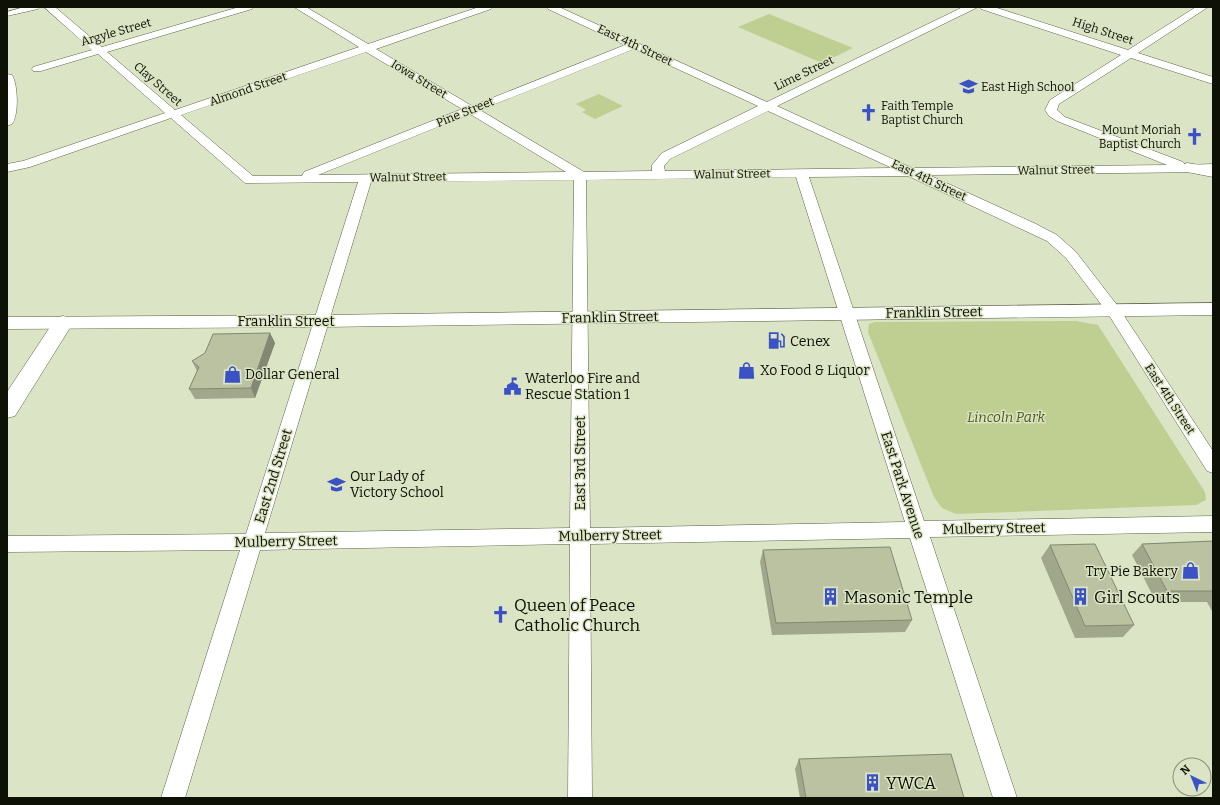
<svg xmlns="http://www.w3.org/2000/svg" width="1220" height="805" viewBox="0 0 1220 805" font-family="Bitter,serif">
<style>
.green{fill:#bfce91}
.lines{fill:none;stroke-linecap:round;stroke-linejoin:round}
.minor-casing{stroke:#5b6246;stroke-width:1}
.major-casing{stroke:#5b6246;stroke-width:1}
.highway-casing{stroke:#5b6246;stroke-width:1}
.minor{fill:#fff;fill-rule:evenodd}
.major{fill:#fff;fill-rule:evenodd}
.highway{fill:#fff;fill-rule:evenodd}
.wall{fill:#a0a78b}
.shaded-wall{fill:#828871}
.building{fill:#bac2a2;stroke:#828871}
.labels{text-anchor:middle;stroke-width:3;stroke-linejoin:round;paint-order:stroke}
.far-street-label{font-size:12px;fill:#0e1106;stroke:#dbe4c4}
.far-poi-label{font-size:12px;fill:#0e1106;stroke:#dbe4c4;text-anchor:start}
.street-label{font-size:14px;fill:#0e1106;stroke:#dbe4c4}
.poi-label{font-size:14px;fill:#0e1106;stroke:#dbe4c4;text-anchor:start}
.park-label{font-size:14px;font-style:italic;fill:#4e5b16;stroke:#dbe4c4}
.near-poi-label{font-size:17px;fill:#0e1106;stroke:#dbe4c4;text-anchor:start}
</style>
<rect width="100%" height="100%" fill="#dbe4c4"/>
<!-- green -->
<path class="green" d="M769 14 853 48 822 63 738 27Z
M599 94 623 106 595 119 582 112 586 110 576 104Z
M1076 321 1098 325 1205 492 1206 500 1196 505 956 514 942 508 934 497 868 332 869 324 875 322Z"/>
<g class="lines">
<defs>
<path id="minor" d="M24 7H40L38 9 7 16V12Z
M44 7H55L102 47 239 7H254L252 9 107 52 175 110 359 47 294 7H306L368 44 479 7H493L491 9 376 49 472 106 625 45 548 9 546 7H559L767 102 963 7H978L777 106 912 168 1167 165 1057 121 1049 116 1045 110 1050 100 1121 55 981 9 979 7H994L1128 50 1196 7H1208L1138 53 1213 77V84L1131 58 1059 104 1057 110 1065 117 1183 162 1185 165 1213 164V172L929 175 1036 224 1057 235 1076 252 1117 305 1213 451V473L1207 471 1107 312 1066 258 1047 241 908 176 809 177 924 521 1213 516V532L930 537 1017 798H993L910 538 590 544 592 798H568L570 544 260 550 185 798H161L240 550 7 552V536L246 534 358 182 245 183 171 118 30 167 7 172V164L23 161 165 113 98 54 41 71H33L32 69 33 67 92 50ZM634 49 758 106 662 153 652 165V171L584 172 480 110ZM366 52 462 109 304 172 302 176H253L181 115ZM768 111 892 168 665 171 664 166 670 159ZM470 114 566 172 318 175ZM796 177 905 522 590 528 586 180ZM574 180 570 528 265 533 371 182Z"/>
<path id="major" d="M1187 163 1213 167V177L1182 171 1179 168 1182 165Z
M1213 303V315L321 327 7 329V317L321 315Z"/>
<path id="highway" d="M7 74 12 75C18 84 19 115 12 124L7 126Z
M63 316 70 318 73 323 15 416 7 418V392L56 318Z"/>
</defs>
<!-- minor casing -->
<use href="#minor" class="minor-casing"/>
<!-- major casing -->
<use href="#major" class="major-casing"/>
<!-- highway casing -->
<use href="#highway" class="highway-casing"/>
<!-- minor -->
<use href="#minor" class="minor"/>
<!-- major -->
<use href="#major" class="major"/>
<!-- highway -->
<use href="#highway" class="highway"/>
</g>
<!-- wall -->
<path class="wall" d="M270 333 275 343 255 398 195 399 189 389 197 371 192 361Z
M1213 541V613L1207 602H1156L1132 555 1142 544Z
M1050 545 1134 625 1123 637 1075 638 1041 558Z
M763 550 912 620 905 632 772 635 760 562Z
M799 759 964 798H800L795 769Z"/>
<!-- shaded-wall -->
<path class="shaded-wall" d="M270 333 275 343 255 398 251 388Z"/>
<!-- building -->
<path class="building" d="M270 333 251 388 189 389 199 367 192 361 205 353 213 334Z
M1213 541V591H1167L1142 544Z
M1095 544 1134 625 1085 626 1050 545Z
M890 547 912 620 776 623 763 550Z
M951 754 964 798H806L799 759Z"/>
<!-- icons -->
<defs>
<symbol id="school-bare" viewBox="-9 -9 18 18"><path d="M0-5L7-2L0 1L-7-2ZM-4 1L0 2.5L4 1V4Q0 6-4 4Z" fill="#3b52c5" stroke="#dbe4c4" stroke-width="2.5" paint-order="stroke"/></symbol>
<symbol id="church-bare" viewBox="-9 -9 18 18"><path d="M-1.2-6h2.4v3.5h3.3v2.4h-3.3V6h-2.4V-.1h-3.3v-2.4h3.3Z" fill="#3b52c5" stroke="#dbe4c4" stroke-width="2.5" paint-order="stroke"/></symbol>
<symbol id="fuel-bare" viewBox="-9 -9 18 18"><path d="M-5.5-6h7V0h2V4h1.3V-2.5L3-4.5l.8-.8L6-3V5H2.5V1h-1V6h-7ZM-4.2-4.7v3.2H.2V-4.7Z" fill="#3b52c5" stroke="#dbe4c4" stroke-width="2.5" paint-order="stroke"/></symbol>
<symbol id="shop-bare" viewBox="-9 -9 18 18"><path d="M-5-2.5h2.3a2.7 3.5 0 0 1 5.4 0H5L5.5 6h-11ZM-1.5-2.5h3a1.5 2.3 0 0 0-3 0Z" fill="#3b52c5" stroke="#dbe4c4" stroke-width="2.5" paint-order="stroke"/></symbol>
<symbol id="civic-bare" viewBox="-9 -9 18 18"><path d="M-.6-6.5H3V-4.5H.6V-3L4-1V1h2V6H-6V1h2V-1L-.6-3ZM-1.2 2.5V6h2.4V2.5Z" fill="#3b52c5" stroke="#dbe4c4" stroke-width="2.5" paint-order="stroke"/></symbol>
<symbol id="building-bare" viewBox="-9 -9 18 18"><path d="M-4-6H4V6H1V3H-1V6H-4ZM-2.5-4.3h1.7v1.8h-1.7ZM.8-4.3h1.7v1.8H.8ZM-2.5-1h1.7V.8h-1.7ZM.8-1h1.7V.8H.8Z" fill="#3b52c5" stroke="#dbe4c4" stroke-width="2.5" paint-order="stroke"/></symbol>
</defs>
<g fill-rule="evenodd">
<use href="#school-bare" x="956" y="74" width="25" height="25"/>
<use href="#church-bare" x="856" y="100" width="25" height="25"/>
<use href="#church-bare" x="1182" y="124" width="25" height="25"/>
<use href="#fuel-bare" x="764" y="328" width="25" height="25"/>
<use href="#shop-bare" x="734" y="358" width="25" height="25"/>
<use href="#shop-bare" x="220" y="362" width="25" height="25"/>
<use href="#civic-bare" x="500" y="374" width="25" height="25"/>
<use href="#school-bare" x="324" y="472" width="25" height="25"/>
<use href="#shop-bare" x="1178" y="558" width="25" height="25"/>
<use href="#building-bare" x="818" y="584" width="25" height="25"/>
<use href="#building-bare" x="1068" y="584" width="25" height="25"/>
<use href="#church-bare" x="488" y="602" width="25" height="25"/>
<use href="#building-bare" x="860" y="770" width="25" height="25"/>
</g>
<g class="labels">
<!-- far-street labels -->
<g class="far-street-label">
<text transform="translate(1103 31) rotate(18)" y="4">High Street</text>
<text transform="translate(116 32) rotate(-16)" y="4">Argyle Street</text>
<text transform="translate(635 45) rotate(25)" y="4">East 4th Street</text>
<text transform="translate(804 73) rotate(-26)" y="4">Lime Street</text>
<text transform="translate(419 79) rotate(31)" y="4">Iowa Street</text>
<text transform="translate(158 84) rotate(41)" y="4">Clay Street</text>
<text transform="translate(248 89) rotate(-19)" y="4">Almond Street</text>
<text transform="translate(465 112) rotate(-22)" y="4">Pine Street</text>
<text transform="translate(1056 170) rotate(-1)" y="4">Walnut Street</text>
<text transform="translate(732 174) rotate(-1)" y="4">Walnut Street</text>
<text transform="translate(408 177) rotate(-1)" y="4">Walnut Street</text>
<text transform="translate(929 180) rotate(25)" y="4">East 4th Street</text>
<text transform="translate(1170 399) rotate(57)" y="4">East 4th Street</text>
</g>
<!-- far-poi labels -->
<g class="far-poi-label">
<text x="981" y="91">East High School</text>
<text x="881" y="110">Faith Temple<tspan x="881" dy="14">Baptist Church</tspan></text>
<text x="1181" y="134" text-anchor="end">Mount Moriah<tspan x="1181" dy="14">Baptist Church</tspan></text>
</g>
<!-- street labels -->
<g class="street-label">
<text transform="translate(934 312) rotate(-1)" y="5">Franklin Street</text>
<text transform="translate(610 317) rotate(-1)" y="5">Franklin Street</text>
<text x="286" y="326">Franklin Street</text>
<text transform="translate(580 463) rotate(-90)" y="5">East 3rd Street</text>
<text transform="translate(273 476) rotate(-73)" y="5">East 2nd Street</text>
<text transform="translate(903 485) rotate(72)" y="5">East Park Avenue</text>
<text transform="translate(994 528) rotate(-1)" y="5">Mulberry Street</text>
<text transform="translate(610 535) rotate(-1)" y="5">Mulberry Street</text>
<text transform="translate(286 541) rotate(-1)" y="5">Mulberry Street</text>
</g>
<!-- poi labels -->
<g class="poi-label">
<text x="790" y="346">Cenex</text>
<text x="760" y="375">Xo Food &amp; Liquor</text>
<text x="245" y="379">Dollar General</text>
<text x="525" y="383">Waterloo Fire and<tspan x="525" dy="16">Rescue Station 1</tspan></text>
<text x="350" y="481">Our Lady of<tspan x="350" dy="16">Victory School</tspan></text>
<text x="1178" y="576" text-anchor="end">Try Pie Bakery</text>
</g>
<!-- park labels -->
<g class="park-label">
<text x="1006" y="422">Lincoln Park</text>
</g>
<!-- near-poi labels -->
<g class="near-poi-label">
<text x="844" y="603">Masonic Temple</text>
<text x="1094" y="603">Girl Scouts</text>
<text x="514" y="611">Queen of Peace<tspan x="514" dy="20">Catholic Church</tspan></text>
<text x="886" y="789">YWCA</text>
</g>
</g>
<!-- border -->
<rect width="1220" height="805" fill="none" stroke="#0e1106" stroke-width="16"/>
<!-- north arrow -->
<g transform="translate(1192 777) rotate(317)"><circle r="19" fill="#dbe4c4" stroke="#899078"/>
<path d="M0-3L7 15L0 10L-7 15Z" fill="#3b52c5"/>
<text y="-6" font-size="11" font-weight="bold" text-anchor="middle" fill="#0e1106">N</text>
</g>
</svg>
